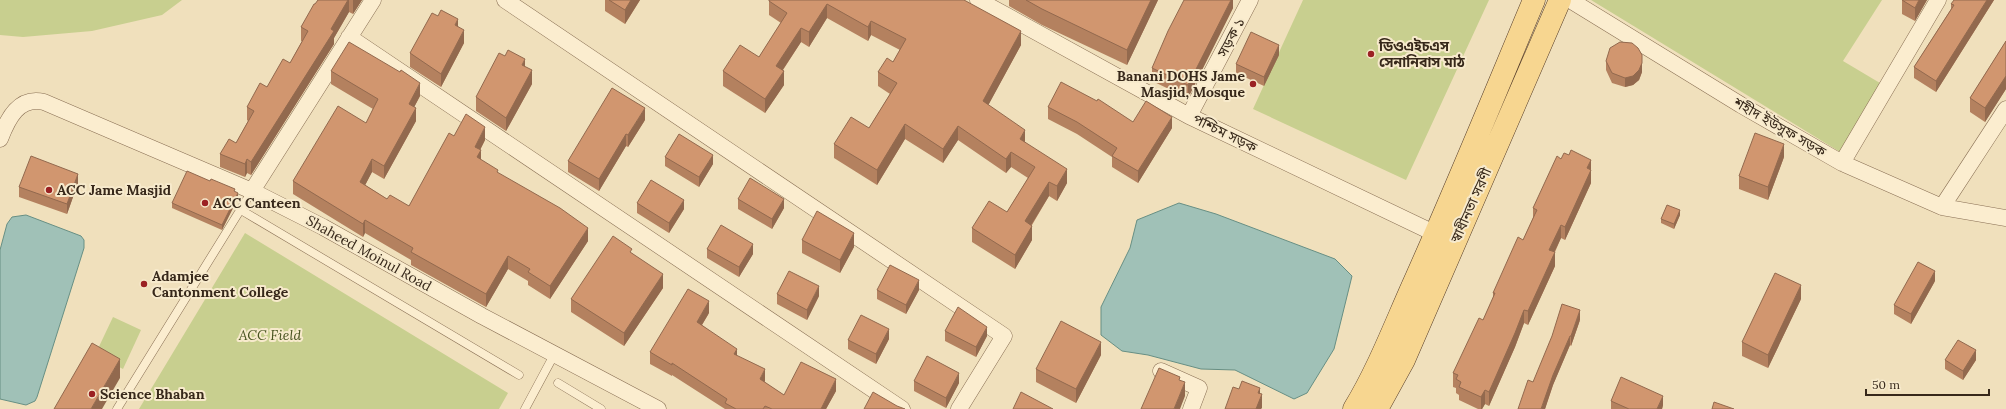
<svg xmlns="http://www.w3.org/2000/svg" width="2006" height="409" viewBox="0 0 2006 409" font-family="Lora,'Noto Sans Bengali',serif">
<style>
.green{fill:#c8cf8f}
.water{fill:#a0c1b7;stroke:#678f84}
.lines{fill:none;stroke-linecap:round;stroke-linejoin:round}
.lane-casing{stroke:#896f54;stroke-width:9}
.street-casing{stroke:#896f54;stroke-width:17}
.primary-casing{stroke:#563d29;stroke-width:23}
.lane{stroke:#fbedcf;stroke-width:8}
.street{stroke:#fbedcf;stroke-width:16}
.primary{stroke:#f7d690;stroke-width:22}
.wall{fill:#b4815f}
.shaded-wall{fill:#92694e}
.building{fill:#d1966f;stroke:#92694e}
.poi-dot{fill:#9b2123;stroke:#f7eacc;stroke-width:1.5}
.labels{text-anchor:middle;stroke-width:4;stroke-linejoin:round;paint-order:stroke}
.street-label{font-size:14px;fill:#37281a;stroke:#f7eacc}
.poi-label{font-size:14px;font-weight:bold;fill:#37281a;stroke:#f7eacc;text-anchor:start}
.park-label{font-size:14px;font-style:italic;fill:#485420;stroke:#f7eacc}
</style>
<rect width="100%" height="100%" fill="#f0e0bc"/>
<!-- green -->
<path class="green" d="M0 0H182L162 15 92 31 23 37 0 35Z
M1303 0H1489L1406 180 1253 109Z
M1591 0H1882L1843 61 1885 86 1845 155Z
M245 233 508 393 499 409H139Z
M113 317 141 330 123 369 95 355Z"/>
<!-- water -->
<path class="water" d="M1179 203 1216 214 1335 259 1352 276 1334 349 1307 393 1294 399 1235 370 1201 369 1148 355 1122 351 1101 335V307L1130 248 1137 220Z
M26 215 81 236 84 240V248L37 397 35 401 26 405 0 399V250L7 224 12 217Z"/>
<g class="lines">
<defs>
<path id="lane" d="M241 210 519 375
M558 383 601 409
M117 409 252 191
M525 409 555 353"/>
<path id="street" d="M505 0 1004 336 959 409
M978 0 1189 116 1436 234
M1570 0 1741 105 1842 163 1942 207 2006 218
M349 37 902 409
M1189 116 1250 0
M0 139C8 118 19 96 44 102L252 191 323 227 482 316 658 409
M1842 163 1938 0
M252 191 373 0
M1942 207 2006 109
M1161 371 1199 388 1191 409"/>
<path id="primary" d="M1354 409C1379 368 1396 322 1416 278 1457 186 1495 93 1534 0
M1377 409 1404 360 1560 0"/>
</defs>
<!-- lane casing -->
<use href="#lane" class="lane-casing"/>
<!-- street casing -->
<use href="#street" class="street-casing"/>
<!-- primary casing -->
<use href="#primary" class="primary-casing"/>
<!-- lane -->
<use href="#lane" class="lane"/>
<!-- street -->
<use href="#street" class="street"/>
<!-- primary -->
<use href="#primary" class="primary"/>
</g>
<!-- wall -->
<path class="wall" d="M318 0H362L353 14 349 12 334 38V44L251 175 247 173 245 177 220 167V154L236 143 248 121 247 120V107L290 63 302 41H301V27Z
M605 0H640L625 24 605 11Z
M965 0V1L1021 45 988 105 1025 143 1067 183 1057 201 1049 196 1032 225V240L1015 269 972 242V228L1007 212 1028 178 1011 167 1006 173 958 140 943 163 905 139 877 185 834 158V144L869 128 890 94 878 86V72L893 62 900 50 871 35 868 41 827 18 809 47 801 42 783 70 784 85 765 113 723 86V71L759 57 781 23 769 15V1Z
M1009 0H1158L1127 65 1042 25 1009 6Z
M1233 0V8L1188 98 1152 81V68Z
M1902 0H1927L1915 21 1902 14Z
M1994 0 1936 92 1914 78V67L1951 9V4Z
M458 26 464 43 441 87 410 67V53Z
M2006 41V89L1985 122 1970 112V98Z
M1279 55 1264 86 1236 73V64Z
M1606 61 1642 72 1639 80 1633 85 1625 87 1612 83 1606 70Z
M525 67 532 84 506 131 476 111V97Z
M331 71 420 96 414 107 416 121 384 179 372 172 365 185 387 199 409 206 454 136 485 140 480 150 481 160 588 241 550 299 528 285V281L508 269 486 307 411 265V260L365 233 363 237 293 194V181L366 123 373 109 331 84Z
M1048 107 1133 122 1172 128 1138 183 1112 167V157L1077 134 1048 119Z
M645 120 628 147 626 146 599 191 568 172V161Z
M665 157 713 164 699 187 665 166Z
M1784 157 1768 200 1739 189V176Z
M1561 159 1591 160V183L1565 240 1561 238 1555 252V266L1528 325 1524 323 1515 347 1489 406 1485 404 1482 409H1478L1459 400V395L1456 393V388L1453 387V373L1483 320 1493 298V293L1523 240 1533 218V208Z
M78 183 67 214 19 197V187Z
M235 192 238 198 222 230 172 208V203Z
M738 199 784 208 772 229 738 209Z
M637 203 684 209 669 233 637 213Z
M1680 215 1674 229 1661 223V219Z
M802 240 854 247 840 273 802 253Z
M707 249 753 254 739 277 707 258Z
M632 253 663 288 624 346 571 312V299Z
M1935 281 1911 324 1894 314V305Z
M877 290H919L906 314 877 299Z
M777 294 819 296 807 320 777 304Z
M1801 299 1768 368 1742 356V342Z
M709 313 702 325 737 356 765 381 764 382 784 395 836 391 826 409H725L672 375V376L650 364V352Z
M1580 320 1571 346 1570 345 1553 385 1545 409 1533 382Z
M945 331 987 336 976 357 945 341Z
M889 339 876 364 848 349V340Z
M1101 355 1076 403 1036 382V369Z
M1945 360H1976L1963 380 1945 369Z
M914 381 959 383 946 408 914 391Z
M1611 401 1663 405 1662 409H1611Z"/>
<!-- shaded-wall -->
<path class="shaded-wall" d="M348 0H349V12L334 38V44L251 175V162L331 29Z
M353 0H362L353 14Z
M631 0H640L625 24V10Z
M1151 0H1158L1127 65V50Z
M1231 0H1233V8L1188 98V85Z
M1919 0H1927L1915 21V8Z
M1987 0H1994L1936 92V81Z
M827 4V18L809 47V32Z
M458 19V32L455 25Z
M871 21V35L868 41V27Z
M801 28V42L776 80V66Z
M464 30V43L441 87V74Z
M1021 31V45L983 115V101Z
M1279 45V55L1264 86V77Z
M525 59V72L522 65Z
M1642 63V72L1639 80 1633 85 1625 87V78Z
M532 70V84L506 131V118Z
M784 71V85L765 113V99Z
M2006 76V89L1985 122V108Z
M420 83V96L409 117V104Z
M416 108V121L384 179V166Z
M645 108V120L628 147V135Z
M1172 117V128L1138 183V171Z
M905 124V139L877 185V170Z
M958 126V140L943 163V149Z
M485 127V140L475 160V147Z
M1025 130V145L1020 139Z
M626 134V146L599 191V179Z
M1784 144V157L1768 200V187Z
M481 150V163L477 157Z
M1011 152V167L1006 173V159Z
M713 155V164L699 187V177Z
M247 159V173L245 177V164Z
M372 159V172L360 195V182Z
M1591 160V183L1565 240V227L1587 168Z
M1067 169V183L1057 201V186Z
M78 174V183L67 214V204Z
M1049 182V196L1025 235V221Z
M238 193V198L222 230V225Z
M784 199V208L772 229V219Z
M684 200V209L669 233V223Z
M1680 210V215L1674 229V224Z
M365 220V233L363 237V224Z
M1561 225V238L1549 263V250Z
M1032 226V240L1015 269V255Z
M588 228V241L550 299V286Z
M854 233V247L840 273V260Z
M753 244V254L739 277V267Z
M1555 252V266L1528 325V311Z
M508 256V269L486 307V294Z
M1935 271V281L1911 324V314Z
M663 274V288L624 346V333Z
M919 280V290L906 314V305Z
M1801 285V299L1768 368V355Z
M819 286V296L807 320V310Z
M709 301V313L697 333V322Z
M1524 310V323L1515 347 1489 406V392Z
M1580 310V320L1571 346V336Z
M987 327V336L976 357V347Z
M889 329V339L876 364V354Z
M1570 336V345L1553 385 1545 409H1541L1553 375Z
M1101 342V355L1076 403V389Z
M737 349V360L734 354Z
M1976 350V360L1963 380V371Z
M120 359V378L102 409H91Z
M765 369V381L760 390V379Z
M959 373V383L946 408V398Z
M836 379V391L826 409H821Z
M1185 382V396L1180 409H1174Z
M1260 388V399L1262 394V408L1261 409H1256L1258 393Z
M1485 390V404L1482 409H1481V397Z
M1663 396V405L1662 409H1657Z"/>
<!-- building -->
<path class="building" d="M318 0H348L331 29 334 31 251 162 247 159 245 164 220 154 229 139 236 143 254 111 247 107 260 83 267 87 283 59 290 63 308 31 301 27 314 4H315Z
M609 0H631L625 10Z
M769 0H964L1021 31 983 101 1025 130 1020 139 1067 169 1057 186 1049 182 1025 221 1032 226 1015 255 972 228 989 201 1007 212 1035 167 1011 152 1006 159 958 126 943 149 905 124 877 170 834 144 851 117 869 128 897 83 878 72 887 58 893 62 906 39 871 21 868 27 827 4 809 32 801 28 776 66 784 71 765 99 723 71 740 45 759 57 787 13 769 1Z
M1026 0H1151L1127 50 1042 9Z
M1184 0H1231L1188 85 1152 68 1168 31Z
M1903 0H1919L1915 8 1902 0Z
M1954 0H1987L1936 81 1914 67 1954 5 1951 4Z
M441 10 458 19 455 25 464 30 441 74 410 53 432 13 438 16Z
M1251 32 1279 45 1264 77 1236 64Z
M2006 41V76L1985 108 1970 98Z
M349 42 400 72 401 70 420 83 409 104 416 108 384 166 372 159 360 182 387 199 390 195 409 206 449 133 454 136 466 114 485 127 475 147 481 150 477 157 498 170 497 172 560 208 588 228 550 286 528 272 530 269 508 256 486 294 411 252 413 248 365 220 363 224 293 181 338 106 366 123 378 99 331 71Z
M1620 42 1632 43 1638 48 1642 55V63L1639 70 1633 76 1625 78 1612 73 1606 61 1610 48Z
M508 50 525 59 522 65 532 70 506 118 476 97 499 53 505 56Z
M1061 82 1097 101 1098 99 1133 122 1146 101 1172 117 1138 171 1112 156 1117 148 1077 122 1048 107Z
M612 88 645 108 628 135 626 134 599 179 568 161Z
M1755 133 1784 144 1768 187 1739 176Z
M679 134 713 155 699 177 665 157Z
M1571 150 1591 160 1587 168 1591 170 1565 227 1561 225 1549 250 1555 252 1528 311 1524 310 1515 333 1489 392 1485 390 1481 397 1459 387 1461 382 1456 379 1458 375 1453 373 1479 318 1483 320 1495 293H1493L1518 237 1523 240 1535 214 1537 210 1533 208 1557 156 1561 159 1564 153 1569 155Z
M31 156 78 174 67 204 19 187Z
M187 171 210 181 211 179 235 189 234 191 238 193 222 225 172 203Z
M750 178 784 199 772 219 738 199Z
M651 180 684 200 669 223 637 203Z
M1667 205 1680 210 1674 224 1661 219Z
M817 211 854 233 840 260 802 240Z
M721 225 753 244 739 267 707 249Z
M613 236 632 249 630 252 663 274 624 333 571 299Z
M1918 262 1935 271 1911 314 1894 305Z
M890 265 919 280 906 305 877 290Z
M789 271 819 286 807 310 777 294Z
M1775 273 1801 285 1768 355 1742 342Z
M688 289 709 301 697 322 737 349 734 354 765 369 760 379 784 395 801 362 836 379 821 409H772L765 406 763 409H736L725 403 727 399 672 363V365L650 352Z
M1562 304 1580 310 1571 336H1570L1553 375 1541 409H1518L1528 380 1533 382 1552 336Z
M958 307 987 327 976 347 945 331Z
M861 315 889 329 876 354 848 340Z
M1061 321 1101 342 1076 389 1036 369Z
M1958 340 1976 350 1963 371 1945 360Z
M92 343 120 359 91 409H54Z
M927 356 959 373 946 398 914 381Z
M1159 368 1180 377 1179 380 1185 382 1174 409H1141Z
M1621 377 1663 396 1657 409H1629L1611 401Z
M1242 381 1260 388 1258 393 1262 394 1256 409H1225L1233 387 1239 389Z
M873 392 897 406 905 409H864Z
M1021 392 1053 409H1013Z
M1714 402 1734 409H1712Z"/>
<!-- markers -->
<g class="poi-dot">
<circle cx="1371" cy="54" r="4"/>
<circle cx="1253" cy="84" r="4"/>
<circle cx="49" cy="190" r="4"/>
<circle cx="205" cy="203" r="4"/>
<circle cx="144" cy="284" r="4"/>
<circle cx="92" cy="394" r="4"/>
</g>
<g class="labels">
<!-- street labels -->
<g class="street-label">
<text transform="translate(1231 37) rotate(-62)" y="5">সড়ক ১</text>
<text transform="translate(1780 127) rotate(30)" y="5">শহীদ ইউসুফ সড়ক</text>
<text transform="translate(1225 133) rotate(26)" y="5">পশ্চিম সড়ক</text>
<text transform="translate(1471 205) rotate(-66)" y="5">স্বাধীনতা সরণী</text>
<text transform="translate(369 253) rotate(29)" y="5">Shaheed Moinul Road</text>
</g>
<!-- poi labels -->
<g class="poi-label">
<text x="1379" y="51">ডিওএইচএস<tspan x="1379" dy="16">সেনানিবাস মাঠ</tspan></text>
<text x="1245" y="81" text-anchor="end">Banani DOHS Jame<tspan x="1245" dy="16">Masjid, Mosque</tspan></text>
<text x="57" y="195">ACC Jame Masjid</text>
<text x="213" y="208">ACC Canteen</text>
<text x="152" y="281">Adamjee<tspan x="152" dy="16">Cantonment College</tspan></text>
<text x="100" y="399">Science Bhaban</text>
</g>
<!-- park labels -->
<g class="park-label">
<text x="270" y="340">ACC Field</text>
</g>
</g>
<!-- scale -->
<path d="M1866 389v6h123v-6" fill="none" stroke="#37281a" stroke-width="2"/>
<text x="1872" y="389" font-size="12" fill="#37281a" stroke="#f7eacc" stroke-width="3" paint-order="stroke">50 m</text>
</svg>
